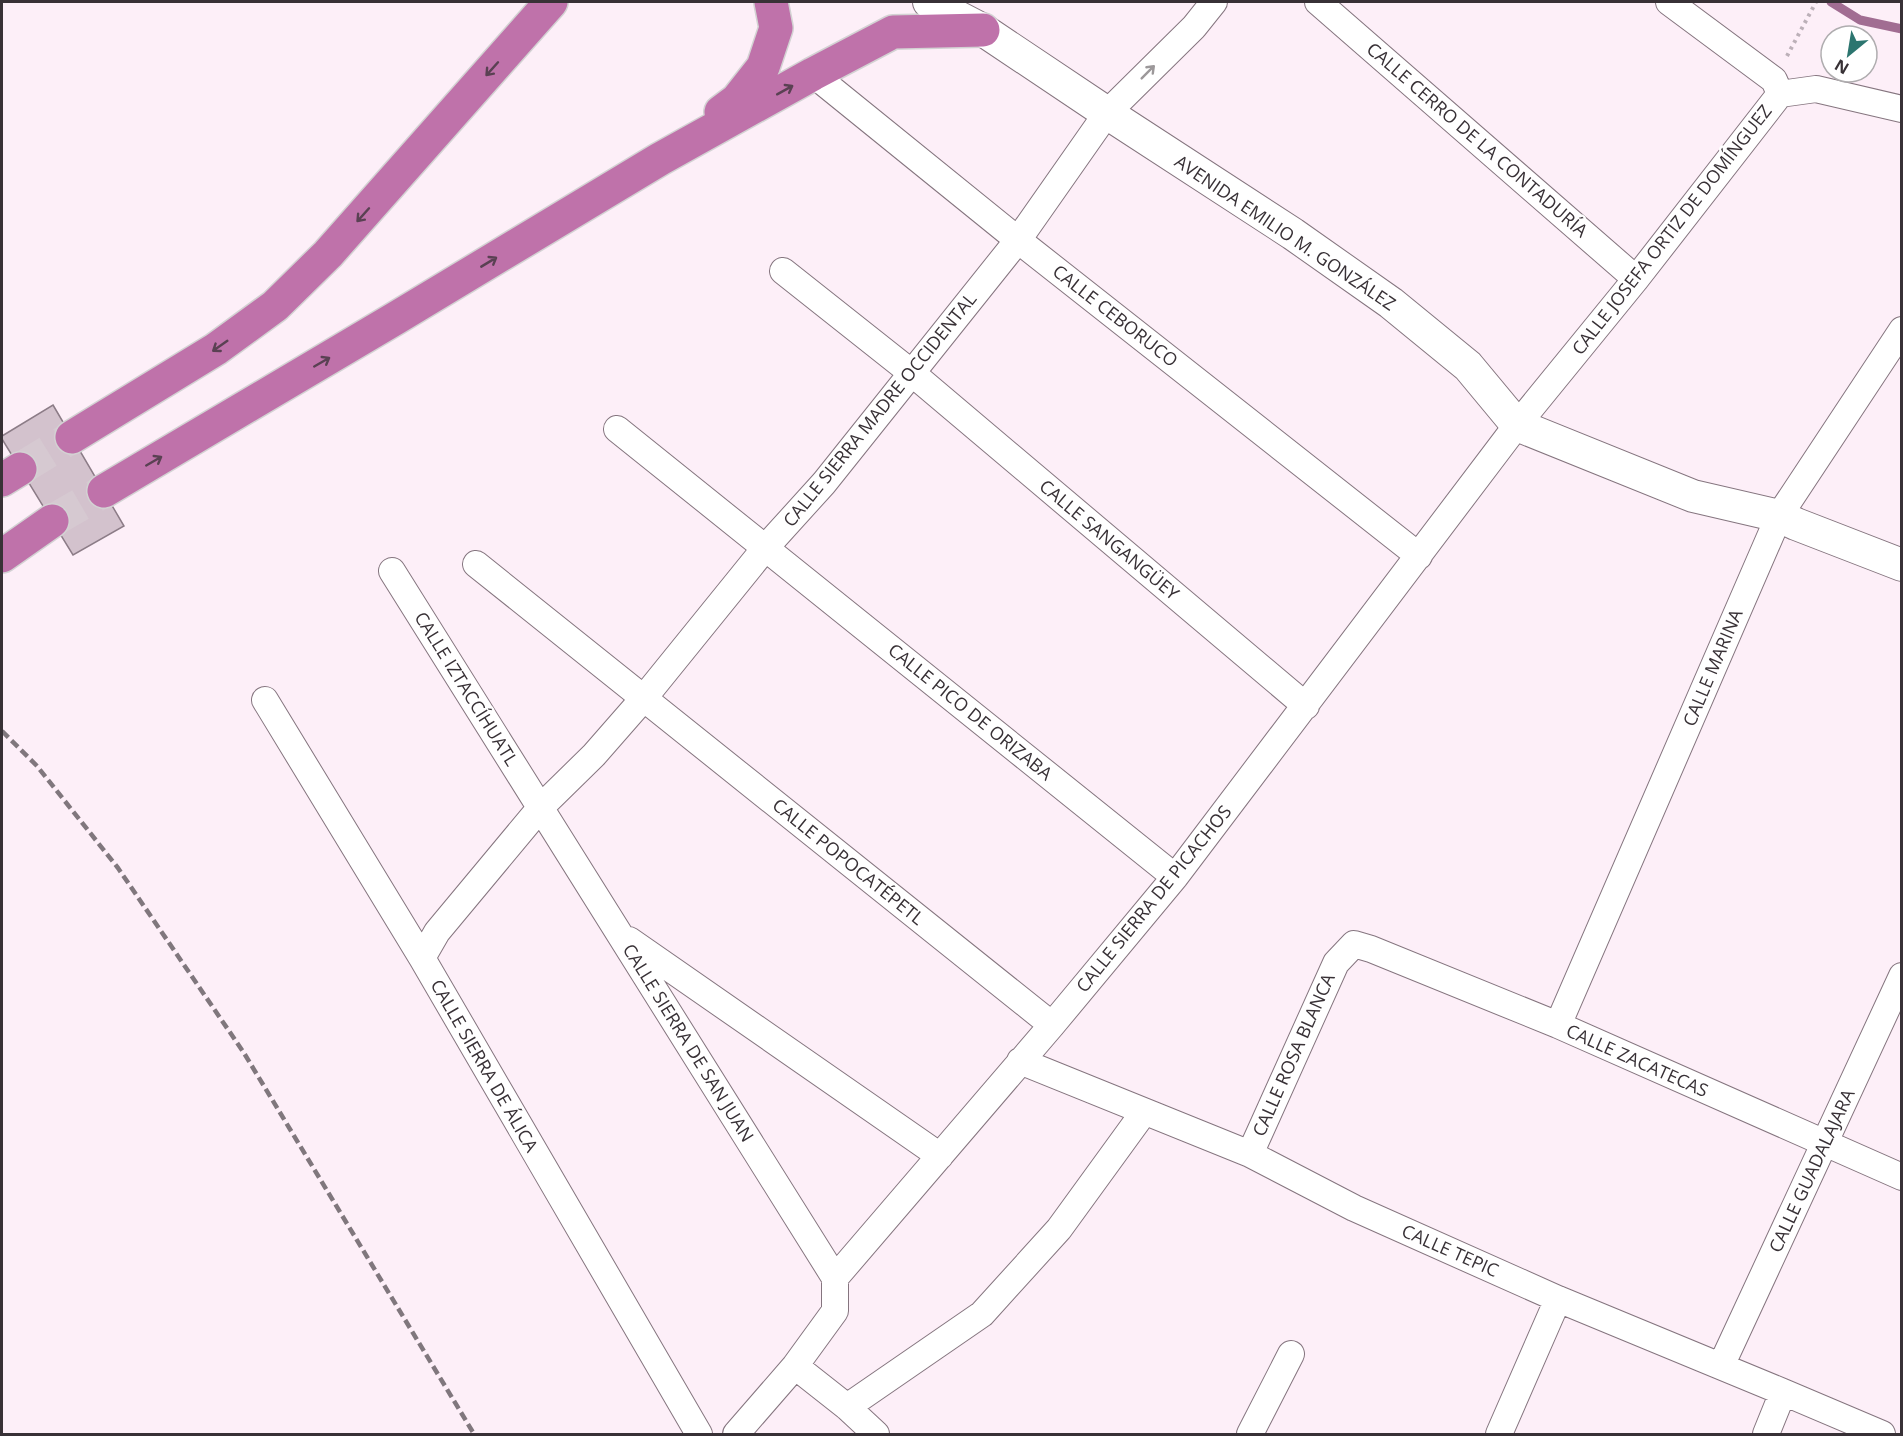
<svg xmlns="http://www.w3.org/2000/svg" width="1903" height="1436" viewBox="0 0 1903 1436" font-family="'Open Sans',sans-serif">
<style>
.lines{fill:none;stroke-linecap:round;stroke-linejoin:round}
.stream{stroke:#a16d92;stroke-width:9}
.building{fill:#d3c2cd;stroke:#8c7c87;stroke-width:1.5}
.motorway-tunnel{stroke:#d6c9d1;stroke-width:33;stroke-dasharray:33 16;stroke-linecap:butt}
.minor-casing{stroke:#85757f;stroke-width:28}
.tertiary-casing{stroke:#85757f;stroke-width:34}
.motorway-casing{stroke:#d3d2d3;stroke-width:36}
.path{stroke:#bcb0b8;stroke-width:4;stroke-dasharray:3 4.5;stroke-linecap:butt}
.minor{stroke:#fff;stroke-width:26}
.tertiary{stroke:#fff;stroke-width:32}
.motorway{stroke:#bf72aa;stroke-width:33}
.rail{stroke:#80777d;stroke-width:4.5;stroke-dasharray:9 4.5;stroke-linecap:butt}
.oneway{stroke:#5a4153}
.oneway2{stroke:#9c989a}
.labels{text-anchor:middle;stroke-width:4.5;stroke-linejoin:round;paint-order:stroke}
.street-label{font-size:18px;fill:#383136;stroke:#fff}
</style>
<rect width="100%" height="100%" fill="#fdeff8"/>
<g class="lines">
<!-- stream -->
<path class="stream" d="M1831 2 1860 20 1902 29"/>
</g>
<!-- building -->
<path class="building" d="M53 405 124 526 73 555 2 439V436Z"/>
<g class="lines">
<!-- motorway-tunnel -->
<path class="motorway-tunnel" d="M20 469 72 437
M52 521 104 491"/>
<defs>
<path id="minor" d="M1318 2 1636 279
M813 74 1018 240 1419 556
M1780 94 1816 89 1902 109
M783 271 913 374 1306 706
M617 429 1175 877
M476 564 1052 1025
M392 571 835 1278
M265 700 422 958 699 1434
M629 940 940 1156
M422 958 437 932 541 807 594 755 643 699 766 547 824 483 1018 240 1107 113 1194 27 1214 2
M1558 1025 1779 516 1902 330
M1020 1061 1250 1154 1354 1208 1558 1299 1783 1392 1882 1434
M1250 1154 1336 963 1354 944 1371 949 1558 1025 1902 1177
M795 1366 847 1407 876 1434
M1721 1366 1902 976
M847 1407 982 1314 1059 1229 1144 1112
M736 1434 795 1366 835 1311V1278L1052 1025 1175 877 1517 425 1636 279 1780 94 1774 80 1669 2
M1250 1434 1291 1354
M1499 1434 1558 1299
M1766 1434 1783 1392"/>
<path id="tertiary" d="M929 2 983 30 1107 113 1293 234 1391 303 1468 366 1517 425 1693 496 1779 516 1796 524 1902 565"/>
<path id="motorway" d="M721 112 737 100 763 67 776 28 771 2
M72 437 216 349 275 306 328 254 551 2
M2 480 20 469
M104 491 396 318 660 159 813 74 893 32 983 30
M2 556 52 521"/>
</defs>
<!-- minor casing -->
<use href="#minor" class="minor-casing"/>
<!-- tertiary casing -->
<use href="#tertiary" class="tertiary-casing"/>
<!-- motorway casing -->
<use href="#motorway" class="motorway-casing"/>
<!-- path -->
<path class="path" d="M1787 56 1816 2"/>
<!-- minor -->
<use href="#minor" class="minor"/>
<!-- tertiary -->
<use href="#tertiary" class="tertiary"/>
<!-- motorway -->
<use href="#motorway" class="motorway"/>
<!-- rail -->
<path class="rail" d="M2 731 37 766 118 868 244 1053 474 1434"/>
</g>
<!-- one-way arrows -->
<defs><path id="oneway-shaft" d="M-6 0H5M1.5-3L5.5 0L1.5 3" fill="none" stroke-width="1.6" stroke-linecap="round" stroke-linejoin="round" transform="scale(1.5)"/></defs>
<g class="oneway">
<use href="#oneway-shaft" transform="translate(492 69) rotate(132)"/>
<use href="#oneway-shaft" transform="translate(785 90) rotate(-29)"/>
<use href="#oneway-shaft" transform="translate(363 215) rotate(132)"/>
<use href="#oneway-shaft" transform="translate(489 262) rotate(-31)"/>
<use href="#oneway-shaft" transform="translate(220 346) rotate(145)"/>
<use href="#oneway-shaft" transform="translate(322 362) rotate(-30)"/>
<use href="#oneway-shaft" transform="translate(154 461) rotate(-30)"/>
</g>
<use class="oneway2" href="#oneway-shaft" transform="translate(1148 72) rotate(-45)"/>
<g class="labels">
<!-- street labels -->
<g class="street-label">
<text transform="translate(1477 140) rotate(41)" y="6">CALLE CERRO DE LA CONTADURÍA</text>
<text transform="translate(1672 230) rotate(-52)" y="6">CALLE JOSEFA ORTIZ DE DOMÍNGUEZ</text>
<text transform="translate(1285 233) rotate(34)" y="6">AVENIDA EMILIO M. GONZÁLEZ</text>
<text transform="translate(1115 316) rotate(38)" y="6">CALLE CEBORUCO</text>
<text transform="translate(880 410) rotate(-51)" y="6">CALLE SIERRA MADRE OCCIDENTAL</text>
<text transform="translate(1109 540) rotate(40)" y="6">CALLE SANGANGÜEY</text>
<text transform="translate(1713 668) rotate(-67)" y="6">CALLE MARINA</text>
<text transform="translate(466 689) rotate(58)" y="6">CALLE IZTACCÍHUATL</text>
<text transform="translate(970 712) rotate(39)" y="6">CALLE PICO DE ORIZABA</text>
<text transform="translate(848 862) rotate(39)" y="6">CALLE POPOCATÉPETL</text>
<text transform="translate(1154 899) rotate(-51)" y="6">CALLE SIERRA DE PICACHOS</text>
<text transform="translate(688 1043) rotate(58)" y="6">CALLE SIERRA DE SAN JUAN</text>
<text transform="translate(1294 1055) rotate(-66)" y="6">CALLE ROSA BLANCA</text>
<text transform="translate(1637 1061) rotate(24)" y="6">CALLE ZACATECAS</text>
<text transform="translate(484 1066) rotate(60)" y="6">CALLE SIERRA DE ÁLICA</text>
<text transform="translate(1812 1171) rotate(-65)" y="6">CALLE GUADALAJARA</text>
<text transform="translate(1450 1251) rotate(24)" y="6">CALLE TEPIC</text>
</g>
</g>
<!-- border -->
<rect width="1903" height="1436" fill="none" stroke="#383136" stroke-width="6"/>
<!-- north arrow -->
<g transform="translate(1849 54) rotate(210)"><circle r="28" fill="#ffffff" stroke="#afadaf" stroke-width="1.5"/>
<path d="M0-4.5L10 22L0 15L-10 22Z" fill="#2c756f"/>
<text y="-9" font-size="16" font-weight="bold" text-anchor="middle" fill="#383136">N</text>
</g>
</svg>
